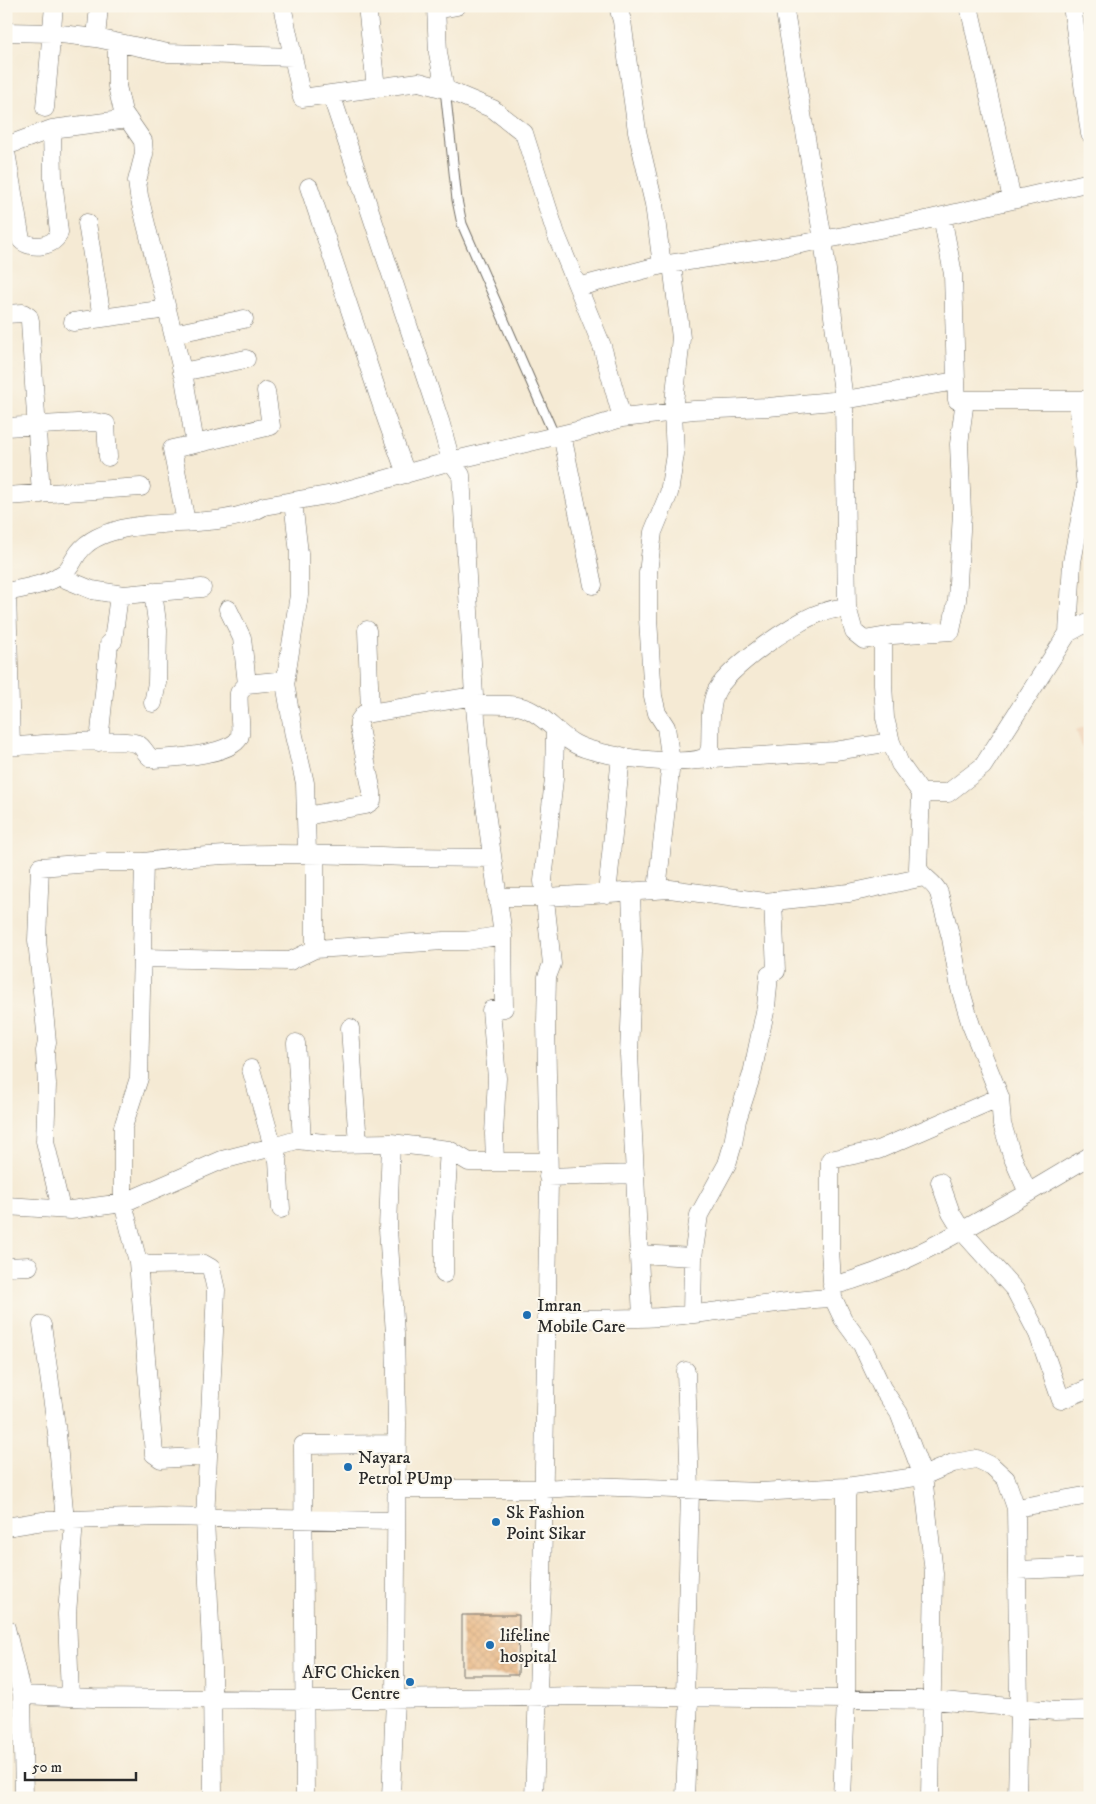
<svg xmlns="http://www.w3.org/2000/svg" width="1096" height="1804" viewBox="0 0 1096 1804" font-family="'IM FELL DW Pica',serif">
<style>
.built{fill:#f0d6bc}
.building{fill:url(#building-cross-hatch)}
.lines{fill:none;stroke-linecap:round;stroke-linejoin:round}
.service-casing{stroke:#726e66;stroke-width:11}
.minor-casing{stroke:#726e66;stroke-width:19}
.service{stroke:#fff;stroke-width:9}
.minor{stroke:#fff;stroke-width:18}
.poi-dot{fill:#1f6fb2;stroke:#fbf7ec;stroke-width:2}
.labels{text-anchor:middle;stroke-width:4;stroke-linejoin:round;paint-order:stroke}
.poi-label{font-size:18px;fill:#2b2b2b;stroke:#fbf7ec;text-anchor:start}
</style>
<defs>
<pattern id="building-cross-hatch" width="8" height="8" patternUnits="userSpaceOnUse" patternTransform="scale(1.25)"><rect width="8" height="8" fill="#e8b27b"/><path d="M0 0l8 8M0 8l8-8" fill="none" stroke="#c7996a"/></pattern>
</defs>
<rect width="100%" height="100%" fill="#fbf7ec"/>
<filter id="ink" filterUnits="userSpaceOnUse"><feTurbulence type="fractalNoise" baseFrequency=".02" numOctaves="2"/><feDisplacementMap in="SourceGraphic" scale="10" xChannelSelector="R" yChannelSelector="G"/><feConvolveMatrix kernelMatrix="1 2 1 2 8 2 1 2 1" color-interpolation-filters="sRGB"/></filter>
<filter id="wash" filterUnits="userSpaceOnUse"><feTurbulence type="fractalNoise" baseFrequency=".0096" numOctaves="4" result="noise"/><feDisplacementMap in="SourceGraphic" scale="20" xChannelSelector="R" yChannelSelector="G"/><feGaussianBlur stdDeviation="1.12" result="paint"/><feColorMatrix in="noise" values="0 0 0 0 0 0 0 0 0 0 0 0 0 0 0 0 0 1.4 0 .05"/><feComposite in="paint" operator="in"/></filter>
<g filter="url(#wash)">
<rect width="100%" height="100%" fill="#f5ead4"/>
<!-- built -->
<path class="built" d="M1090 725V769L1076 730Z"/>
<g id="blocks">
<!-- building -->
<path class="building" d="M462 1615H519L518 1675H462Z"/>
</g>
</g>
<g filter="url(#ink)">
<use href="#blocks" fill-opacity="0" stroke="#726e66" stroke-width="1"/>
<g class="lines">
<defs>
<path id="service" d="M445 89 457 200 462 224 555 437"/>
<path id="minor" d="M282 6 302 98 331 94 440 421 451 461 461 475 474 696 482 783 503 935 504 1008 491 1010 497 1078 494 1134 495 1162
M367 6 376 88
M436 6 438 53 445 89
M618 6 622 21 637 131 654 204 662 265
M784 6 823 240 844 400 847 607 854 632 864 640 893 635 951 631 957 600 962 513 959 444 965 400
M969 6 1012 199
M1072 6 1090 134
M436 10 457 6
M6 32 52 33 96 38 168 53 293 57
M96 38 99 6
M117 44V86L123 112 143 141 144 154 137 181 139 196 184 378 195 444 172 449 186 522
M331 94 419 82 445 89 493 109 524 133 556 234 602 346 622 418
M45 108 54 6
M6 146 52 129 128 119
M6 152 21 240C30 250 56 247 59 232L53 179 52 129
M309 187 386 418 406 474
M942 216 953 274 956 381
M87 223 102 318
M578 287 662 265 801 244 917 222 1090 182
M6 314 23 313 29 317 30 321 41 494
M73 322 167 309
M173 334 244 319
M182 372 246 359
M6 427 95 422 106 424 108 457
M562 435 593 585
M195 444 271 426 266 391
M6 496 141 487
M293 502 299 553V595L285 683 294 736 305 783 307 853
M58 576 92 590 123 595 202 588
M7 591 11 746
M6 592C27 588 46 585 64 573 70 569 74 558 79 552 88 540 105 533 118 530 161 518 226 529 264 506L333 494 451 461 589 428 622 418 694 410 768 407 844 400 956 381 957 400H1090
M153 592 158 630 157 683 153 703
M228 609 242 638 247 684
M367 630 370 712
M1068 633 1090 621
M883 637V684L885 718 891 742 900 764 921 793H948L983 766 1068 633 1072 562 1086 488 1078 400
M475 705C491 705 510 703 525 708 544 715 558 735 575 744 595 756 689 769 707 756L710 748C711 731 709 710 715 694 724 670 795 621 820 613 829 610 838 608 847 607
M99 742 109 644 113 641 119 595
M6 747C29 745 122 737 138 744 145 748 146 757 154 759 171 758 237 755 240 735 242 722 237 707 239 693L247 684 286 680
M699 760 835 751 891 742
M921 793 918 868C923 879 934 881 939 893L951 938 960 988 971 1025 1000 1097 1002 1124 1012 1156 1028 1193 1090 1156
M306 816 366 805 372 801V792L359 728V721L364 714 474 696
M315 854V949L444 941H467L503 935
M657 890 671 762 666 727 657 713 653 696 648 619V573L653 532 669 493 675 454 673 412 681 338 672 264
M631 892 633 952 629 1054 642 1317
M607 894 621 756
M497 897H547L670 889 765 902 849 893 924 877
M141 958 290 961 315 949
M350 1028 358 1144
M296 1043 302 1140
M391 1143 388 1229 395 1334 397 1423 395 1699 391 1798
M548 1177 634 1174
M940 1182 951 1213 962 1231 1015 1290 1038 1334 1061 1400 1090 1388
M6 1206 71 1210 123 1203 222 1160 273 1147 251 1069
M61 1209 45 1141 47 1085 45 1051 47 1042 37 940 40 867 103 862H144
M281 1209 278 1160 273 1147 297 1140 333 1144 391 1143 449 1150 469 1162H548
M639 1254 693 1257 699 1215 727 1164 733 1144 737 1120 752 1074 766 1007 769 975 776 971 773 901
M138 1262 154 1454 161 1459 208 1456
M6 1267 29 1266
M444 1274V1223L449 1150
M832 1286C903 1268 965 1229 1028 1193
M692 1314 693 1257
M546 1319C588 1318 631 1320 673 1316 726 1312 779 1300 833 1298
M42 1325 57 1433 65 1521
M396 1489H544L590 1486 760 1492 846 1487 923 1476 953 1463 977 1459 992 1466 1006 1479 1016 1508 1019 1708 1017 1798
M1016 1508 1090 1495
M6 1527 43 1521 160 1517 395 1521
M1017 1570 1090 1567
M6 1628 22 1695 24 1798
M22 1695 93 1698 315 1700 584 1696 933 1700 1055 1711 1090 1710
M70 1697 67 1614 74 1521
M685 1698 690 1490 686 1371
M213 1798 212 1667 205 1519 216 1290 211 1268 204 1264 149 1265 138 1262 123 1203V1127L139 1078 144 862C223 851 302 854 381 856 418 858 455 857 492 858
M305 1798 303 1445 396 1444
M534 1798 542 1583 549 1180 546 1022 547 977 552 964 543 881 554 779 555 730
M685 1798 689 1698
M842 1798 846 1699V1487
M930 1798 934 1573 923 1476 899 1413 882 1388 862 1345 843 1319 833 1298 830 1249V1160L878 1150 1000 1097"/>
</defs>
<!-- service casing -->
<use href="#service" class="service-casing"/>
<!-- minor casing -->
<use href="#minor" class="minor-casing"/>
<!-- service -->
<use href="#service" class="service"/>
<!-- minor -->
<use href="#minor" class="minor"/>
</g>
</g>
<!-- markers -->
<g class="poi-dot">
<circle cx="527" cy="1315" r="5"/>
<circle cx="348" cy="1467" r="5"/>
<circle cx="496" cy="1522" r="5"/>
<circle cx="490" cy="1645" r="5"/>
<circle cx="410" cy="1682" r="5"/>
</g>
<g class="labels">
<!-- poi labels -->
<g class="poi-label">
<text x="537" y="1311">Imran<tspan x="537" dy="21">Mobile Care</tspan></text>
<text x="358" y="1463">Nayara<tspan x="358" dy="21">Petrol PUmp</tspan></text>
<text x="506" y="1518">Sk Fashion<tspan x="506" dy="21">Point Sikar</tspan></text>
<text x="500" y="1641">lifeline<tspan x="500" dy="21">hospital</tspan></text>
<text x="400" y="1678" text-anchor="end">AFC Chicken<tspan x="400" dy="21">Centre</tspan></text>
</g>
</g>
<!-- margin -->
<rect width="1096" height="1804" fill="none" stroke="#fbf7ec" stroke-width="25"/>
<!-- scale -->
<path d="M25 1772v8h111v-8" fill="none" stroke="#2b2b2b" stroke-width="2.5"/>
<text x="32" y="1772" font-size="15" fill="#2b2b2b" stroke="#fbf7ec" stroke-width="4" paint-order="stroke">50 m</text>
</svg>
